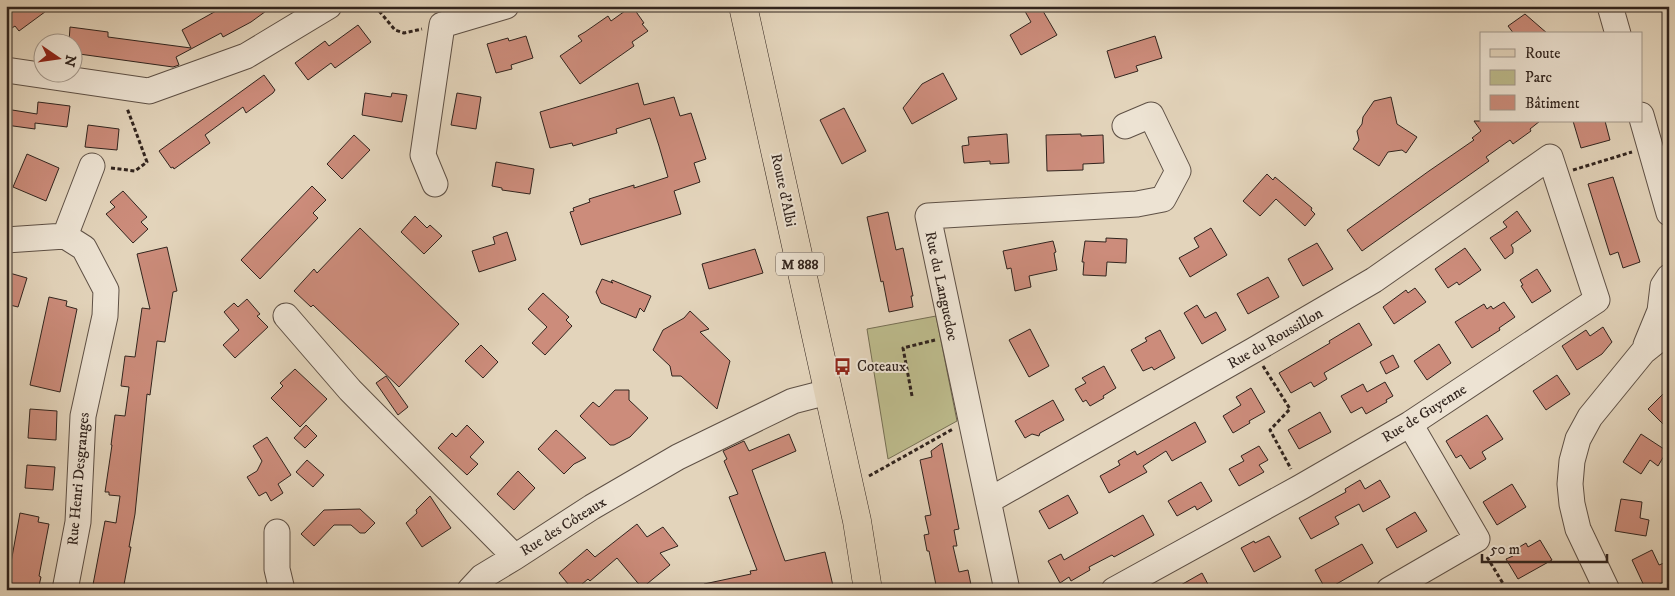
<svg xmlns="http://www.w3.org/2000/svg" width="1675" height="596" viewBox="0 0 1675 596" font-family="'IM FELL DW Pica',serif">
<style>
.green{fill:#bcba8b;stroke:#766f54}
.building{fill:#cc8c7b;stroke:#31241e}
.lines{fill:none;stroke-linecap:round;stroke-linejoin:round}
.minor-casing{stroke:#5e5045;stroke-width:27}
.major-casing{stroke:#31241e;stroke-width:29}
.path{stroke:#31241e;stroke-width:3;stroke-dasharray:4 2.5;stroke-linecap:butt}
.minor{stroke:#ede3d3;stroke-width:25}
.major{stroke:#e3d4bb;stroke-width:28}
.labels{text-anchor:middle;stroke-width:4;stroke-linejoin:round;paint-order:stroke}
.shield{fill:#ede3d3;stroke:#695d54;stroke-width:1}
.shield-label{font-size:14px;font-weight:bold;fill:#31241e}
.street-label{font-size:15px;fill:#31241e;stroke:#ede3d3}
.poi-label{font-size:15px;fill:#31241e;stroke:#ede3d3;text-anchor:start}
</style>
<rect width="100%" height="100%" fill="#e3d4bb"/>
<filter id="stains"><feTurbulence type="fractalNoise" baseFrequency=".004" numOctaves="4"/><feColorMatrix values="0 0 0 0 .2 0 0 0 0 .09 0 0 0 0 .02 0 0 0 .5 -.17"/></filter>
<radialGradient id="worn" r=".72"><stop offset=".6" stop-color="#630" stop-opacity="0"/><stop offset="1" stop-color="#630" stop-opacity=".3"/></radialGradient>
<!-- green -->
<path class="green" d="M936 316 957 421 888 459 867 329Z"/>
<!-- building -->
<path class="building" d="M16 6H53L19 31 15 26 6 32V13Z
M225 6H273L251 22 223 37 221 33 176 57 179 65 173 67 72 53V42H69L70 27 108 32V37L191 48 182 30Z
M632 6 644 23 642 24 648 31 632 42 634 46 580 84 560 56 582 41 578 36 585 32 608 16 611 21Z
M1022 6H1040L1057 35 1021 55 1010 35 1031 22Z
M1525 14 1548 34H1514L1508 26Z
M358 25 371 42 335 68 331 63 308 80 295 63 325 41 329 46Z
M526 36 533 58 511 65 512 69 496 73 487 44 508 38 509 41Z
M1155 36 1162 58 1136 66 1138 71 1115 78 1107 51Z
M943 73 957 99 912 124 903 108 922 84Z
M264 75 275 90 273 93 246 113 243 107 205 135 210 143 174 169 173 167 171 168 159 151Z
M638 83 644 105 674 97 680 116 691 113 706 159 694 163 700 182 674 191 681 214 581 245 570 212 574 211 573 208 590 202 589 199 634 185V188L668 177 659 146 650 118 616 129 617 133 573 146 572 143 550 148 540 112Z
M365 93 391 97 392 93 407 95 402 122 362 115Z
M457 93 481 97 476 129 451 125Z
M1391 97 1397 124 1417 137 1406 153 1402 150 1388 152 1379 166 1353 149 1359 140 1357 131 1362 124 1363 117 1374 101Z
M38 102 70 106 67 127 35 123V129L6 125V109L37 114Z
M844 108 866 151 842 164 820 120Z
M1474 121H1540L1530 129 1531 131 1513 144 1510 140 1486 157 1489 161 1362 251 1347 230 1429 171 1474 140 1472 138 1481 131Z
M1573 121H1605L1610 140 1581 148Z
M88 125 119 129 117 150 85 147Z
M1007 134 1009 163 990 164V161L964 163 962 146 969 145 968 137Z
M1081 134V136L1103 135 1104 163 1083 164V170L1047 171 1046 135Z
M354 135 370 150 342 179 327 164Z
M27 154 59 168 46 201 13 187Z
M496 162 534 169 530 194 502 190V188L492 186Z
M1267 174 1273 180 1275 177 1312 208 1311 210 1315 214 1305 226 1276 199 1260 216 1243 201Z
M1613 177 1640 262 1623 268 1618 252 1610 255 1588 184Z
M312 186 326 200 313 213 318 218 260 279 241 260Z
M123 191 147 217 141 222 148 229 133 243 106 214 115 207 110 202Z
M1517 211 1531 231 1511 245 1513 248V253L1505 259 1490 238 1507 227 1503 222Z
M888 212 896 250 903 248 913 296H911L913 307 889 312 883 281 881 282 867 217Z
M415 216 427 228 430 225 442 236 424 254 401 232Z
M360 228 459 324 399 387 313 305 311 307 294 291 314 269 317 273Z
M1211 228 1227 255 1190 277 1179 258 1199 247 1194 238Z
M507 232 516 260 479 272 472 251 495 244 493 237Z
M1106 238 1127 239 1126 263 1107 262 1106 276 1083 275 1084 262H1082L1085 241 1106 242Z
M1053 241 1056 252 1054 253 1057 270 1029 276 1031 287 1015 291 1011 268 1007 269 1003 251Z
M1317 243 1333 269 1303 286 1288 259Z
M167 247 177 291 173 292 165 342 157 341 150 395 147 394 135 514 129 547H131L123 590H92L105 521 116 523 120 496 109 495V492H105L112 445H111L115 415 125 416 129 387 121 386 125 356 135 357 142 308 150 309 137 254Z
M1465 248 1481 270 1459 285 1457 282 1448 288 1435 269Z
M755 249 763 273 709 289 702 264Z
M1537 269 1551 291 1532 303 1521 286 1523 285 1520 280Z
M6 272 27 278 18 307 6 304Z
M1268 277 1279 297 1248 314 1237 294Z
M602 279 613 283 611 282 612 280 651 296 644 312 640 308 636 318 601 303 596 292Z
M1415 288 1426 302 1394 324 1383 307 1406 290 1408 293Z
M543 293 569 317 566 320 572 326 545 355 532 343 547 327 528 309Z
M49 297 67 301 66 306 77 309 60 392 30 385Z
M247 299 260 314 257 316 268 327 235 358 223 345 239 330 224 312 234 303 238 307Z
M1504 302 1515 317 1499 328 1500 330 1472 348 1455 322 1484 304 1487 309 1491 306 1493 309Z
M1197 305 1205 318 1216 312 1226 330 1202 344 1184 313Z
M690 311 709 329 700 332 730 361 717 409 681 376H672L670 366 653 350 663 330 684 318Z
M1359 323 1372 345 1324 373 1327 379 1314 387 1311 382 1291 393 1279 373 1330 343 1329 341Z
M1603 327 1612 342 1602 354 1577 370 1562 346 1586 330 1590 336Z
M1030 329 1049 366 1029 377 1009 340Z
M1160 330 1175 358 1154 370 1152 367 1143 371 1131 350 1147 341 1145 338Z
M1439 344 1451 363 1427 380 1414 361Z
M481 345 498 362 483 378 465 361Z
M1393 355 1399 367 1386 374 1380 362Z
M1104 366 1116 388 1103 396 1104 398 1090 406 1086 400 1083 402 1075 389 1086 383 1082 378Z
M295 369 327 399 300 427 271 398 283 386 280 383Z
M1557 375 1570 394 1546 410 1533 391Z
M386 376 408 407 398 415 376 383Z
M1385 382 1393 396 1386 400 1387 402 1366 414 1362 407 1351 413 1341 396 1363 384 1367 392Z
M1251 388 1265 412 1249 421 1250 423 1233 433 1223 416 1241 405 1236 397Z
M1669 388V430L1648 409Z
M615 390H629V400L648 418 630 437 614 445H610L580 416 593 402 599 407Z
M1053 400 1064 420 1040 433 1039 436 1032 434 1025 438 1015 421Z
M30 409 57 411 56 440 28 438Z
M1320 412 1331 432 1299 449 1288 430Z
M1487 415 1503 439 1482 452 1486 459 1470 469 1461 455 1456 458 1446 441Z
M1195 422 1206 442 1172 461 1166 451 1143 466 1147 472 1109 493 1100 476 1120 465 1118 461 1135 451 1137 455Z
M306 425 317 436 305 448 294 438Z
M467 425 484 442 470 457 478 464 467 475 438 448 452 433 456 437Z
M556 430 586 458 574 464 564 474 538 449Z
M789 434 796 451 752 470 785 561 825 552 834 590H705L704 584 751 574 750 571 757 570 729 497 738 494 724 461 727 459 723 451 744 441 749 451Z
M1641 434 1667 451 1658 466 1650 460 1641 474 1623 462Z
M267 437 291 475 278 484 283 493 271 501 266 492 259 496 247 477 257 471 262 461 253 446Z
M942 443 959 529 954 530 957 546H953L959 572 968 570 972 590H937L929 551H927L924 535 929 534 925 516 931 515 920 460 932 457 931 451Z
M1259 446 1268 460 1259 465 1264 472 1239 486 1229 469 1244 461 1241 456Z
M307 460 324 475 313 487 296 472Z
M27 465 55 467 53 490 25 488Z
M518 471 535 488 514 510 497 494Z
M1360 480 1365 489 1380 480 1390 497 1363 512 1359 504 1335 517 1339 524 1311 539 1299 518 1346 492 1345 489Z
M1201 482 1212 501 1197 510 1195 506 1177 516 1168 501Z
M1512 484 1526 507 1497 525 1483 502Z
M1068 495 1078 513 1049 529 1039 511Z
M430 496 451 528 422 547 406 523 417 513 416 510Z
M1621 499 1642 502 1640 518 1649 520 1646 536 1615 531Z
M360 509 375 523 365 533H360L351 525H334L314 546 301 534 324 510Z
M1415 512 1427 531 1397 548 1386 529Z
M20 513 39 517 38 522 49 524 39 576 41 577 38 590H6Z
M1143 515 1154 535 1114 557 1112 555 1089 567 1090 570 1071 581 1069 577 1060 583 1048 561 1061 554 1064 560Z
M637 524 647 537 663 527 678 546 660 553 670 565 642 588 617 558 590 581 588 579 575 590H573L559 573 587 549 595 557Z
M1269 536 1281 557 1254 572 1241 548 1254 541 1255 543Z
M1540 540 1552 560 1518 579 1506 559 1513 556 1511 552 1526 543 1528 547Z
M1362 544 1373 563 1326 590 1315 570Z
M1652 550 1659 565 1669 561V580L1646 590 1632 560Z
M1202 573 1211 590H1172Z"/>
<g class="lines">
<defs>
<path id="minor" d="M1610 6 1618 34
M6 70 149 91 246 56 329 6
M1641 115 1669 213
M435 184 423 155 442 25 506 6
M65 236 92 166
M6 240 65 236 84 248 106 290 105 316 83 416 78 522 65 590
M286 316 350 390 515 557 592 507 678 457 793 401 828 392
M1646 345 1660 311 1663 286 1669 277
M988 501 1254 350 1374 280 1550 157 1597 300 1410 424 1301 487 1114 590
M277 532V569L282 590
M470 590 482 577 515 557
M1007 590 928 216 1137 204 1163 199 1178 171 1151 115 1125 126
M1389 590 1477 539 1410 424
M1607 590 1578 529 1572 504 1570 484 1572 461 1578 439 1590 417 1643 352 1658 340 1669 328"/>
<path id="major" d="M743 6 857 521 868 590"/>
</defs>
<!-- minor casing -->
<use href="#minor" class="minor-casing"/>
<!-- major casing -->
<use href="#major" class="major-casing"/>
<!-- path -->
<path class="path" d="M375 6 395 30 404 33 422 29
M111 168 135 171 147 162 127 108
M1573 170 1632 152
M1263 366 1290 409 1270 430 1291 469
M912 396 903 348 935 340
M869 476 953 429
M1487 557 1507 590"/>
<!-- minor -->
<use href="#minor" class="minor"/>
<!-- major -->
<use href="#major" class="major"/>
</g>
<!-- icons -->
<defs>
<symbol id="bus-bare" viewBox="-9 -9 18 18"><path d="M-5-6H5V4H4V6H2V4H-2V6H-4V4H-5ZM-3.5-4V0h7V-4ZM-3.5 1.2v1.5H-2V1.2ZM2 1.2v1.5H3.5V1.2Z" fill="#8f2418" stroke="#ede3d3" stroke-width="2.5" paint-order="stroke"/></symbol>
</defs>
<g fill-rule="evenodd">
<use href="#bus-bare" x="830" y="354" width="25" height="25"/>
</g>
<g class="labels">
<!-- shield labels -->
<rect class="shield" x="776" y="252.5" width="48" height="23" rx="4"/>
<g class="shield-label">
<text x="800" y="269">M 888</text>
</g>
<!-- street labels -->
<g class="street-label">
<text transform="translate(784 190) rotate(78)" y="5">Route d'Albi</text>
<text transform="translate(942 286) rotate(78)" y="5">Rue du Languedoc</text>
<text transform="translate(1275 338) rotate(-30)" y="5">Rue du Roussillon</text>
<text transform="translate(1424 413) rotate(-32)" y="5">Rue de Guyenne</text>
<text transform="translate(78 479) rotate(-85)" y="5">Rue Henri Desgranges</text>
<text transform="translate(563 526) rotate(-32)" y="5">Rue des Côteaux</text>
</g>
<!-- poi labels -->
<g class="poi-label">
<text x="857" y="371">Coteaux</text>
</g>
</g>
<!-- margin -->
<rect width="1675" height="596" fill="none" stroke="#e3d4bb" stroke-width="25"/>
<rect x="8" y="8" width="1660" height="581" fill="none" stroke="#31241e" stroke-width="2.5"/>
<rect x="12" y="12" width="1650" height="571" fill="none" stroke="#31241e"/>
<!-- legend -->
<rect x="1480" y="32" width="162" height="90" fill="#ede3d3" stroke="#a2978b"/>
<rect x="1490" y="49" width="25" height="8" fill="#e3d4bb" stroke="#a2978b"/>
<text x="1525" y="58" font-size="15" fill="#31241e">Route</text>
<rect x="1490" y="70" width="25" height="15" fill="#bcba8b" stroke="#a2978b"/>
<text x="1525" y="82" font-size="15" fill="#31241e">Parc</text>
<rect x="1490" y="95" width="25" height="15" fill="#cc8c7b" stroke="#a2978b"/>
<text x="1525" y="108" font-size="15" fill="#31241e">Bâtiment</text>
<!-- north arrow -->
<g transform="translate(58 58) rotate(103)"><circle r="24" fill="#ede3d3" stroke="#a2978b"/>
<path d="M0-4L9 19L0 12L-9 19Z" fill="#8f2418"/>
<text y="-8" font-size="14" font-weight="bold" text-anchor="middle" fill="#31241e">N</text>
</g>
<!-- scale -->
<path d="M1482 554v8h125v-8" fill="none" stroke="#31241e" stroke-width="2.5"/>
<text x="1490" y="554" font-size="15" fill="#31241e" stroke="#ede3d3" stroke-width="4" paint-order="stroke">50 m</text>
<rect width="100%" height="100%" filter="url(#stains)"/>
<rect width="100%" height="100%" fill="url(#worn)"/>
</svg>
